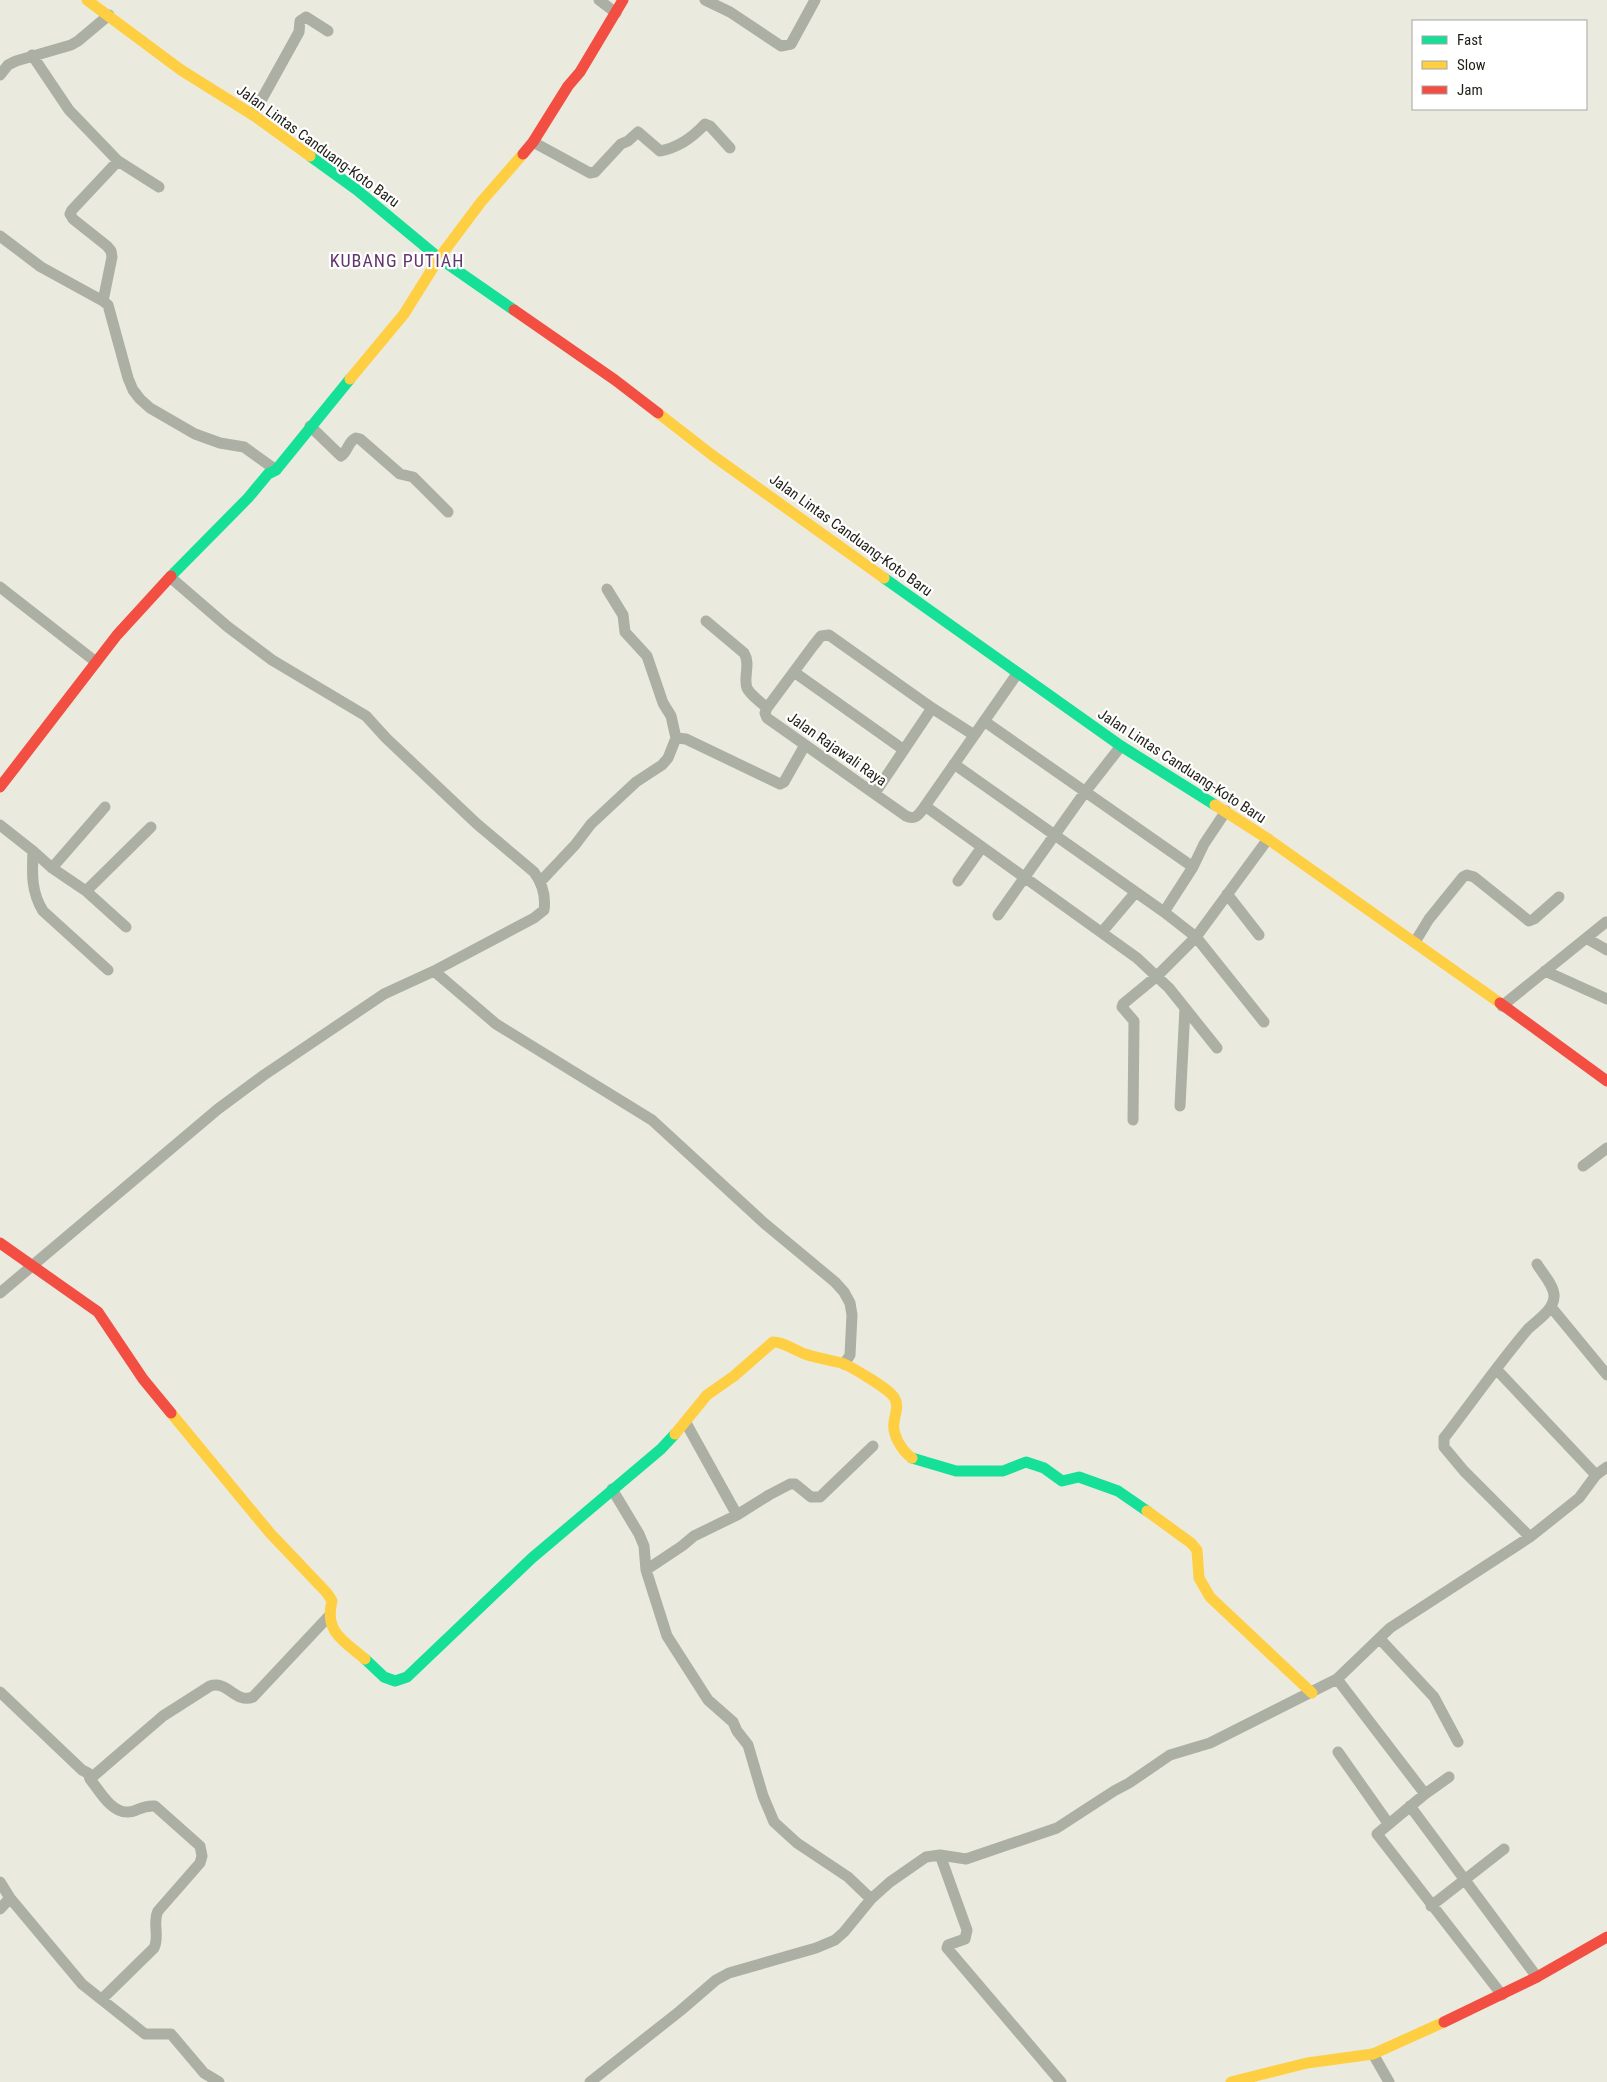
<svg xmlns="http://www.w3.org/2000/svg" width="1607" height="2082" viewBox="0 0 1607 2082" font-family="'Roboto Condensed',sans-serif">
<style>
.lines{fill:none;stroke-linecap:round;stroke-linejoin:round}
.street{stroke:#acafa3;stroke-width:11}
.fast{stroke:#16e098;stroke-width:11}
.slow{stroke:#ffcf43;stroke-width:11}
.jam{stroke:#f24e42;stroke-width:11}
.labels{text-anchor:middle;stroke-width:4.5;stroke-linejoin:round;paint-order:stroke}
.street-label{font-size:15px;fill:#1f1e17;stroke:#fff}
.quarter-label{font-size:18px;letter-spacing:1px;fill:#63376d;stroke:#fff}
</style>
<rect width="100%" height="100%" fill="#ebeadf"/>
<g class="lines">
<!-- street -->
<path class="street" d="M599 0 616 13
M705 0 730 12 781 46 791 44 815 0
M32 55 69 110 118 161 159 187
M0 75 8 65 16 61 71 45 78 41 109 15
M253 115 299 32 300 21 306 17 328 31
M533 142 590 173 595 172 621 144 628 141 638 132 660 151C677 148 693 137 705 124L710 126 730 148
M0 236 41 267 103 301 108 305 128 378 133 390 140 399 150 408 195 434 220 443 244 447 276 470
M103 301 112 257 111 251 107 246 73 219 70 214 72 210 118 161
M310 426 341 456C348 452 348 441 356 438L360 439 400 474 413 477 448 512
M0 587 96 662
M607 589 623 615 625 632 647 656 663 703 671 716 676 738
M706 621 744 653C751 664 743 677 747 688 750 695 761 702 767 708
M794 672 904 750
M984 721 1193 867
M974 735 932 708 829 635 821 636 813 646 767 708 765 713 767 718 906 816C916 821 920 813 925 806L1017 674
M954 764 1164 912 1196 937 1264 1022
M875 793 932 708
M925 806 1137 958 1169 988 1217 1048
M0 825 33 851 52 868 86 891 126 927
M33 851C32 873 31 892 43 911L108 970
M52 868 105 807
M541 881 575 845 591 824 636 782 662 765 668 758 676 738 686 739 780 784 784 782 805 745
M958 881 982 847
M86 891 151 827
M1227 894 1259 935
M1164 912 1193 867 1204 844 1226 811
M998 915 1085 792 1121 746
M1102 932 1135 893
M1586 938 1607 950
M1415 942 1429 919 1463 877 1467 875 1474 877 1529 921 1534 919 1559 897
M434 971 496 1024 652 1120 764 1223 835 1282 844 1292 850 1303 852 1315 850 1355 844 1364
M1545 971 1607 999
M1502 1006 1606 922
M1180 1106 1185 1008
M1133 1120 1134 1021 1122 1007 1123 1004 1157 976 1196 937 1268 839
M1583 1166 1607 1148
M0 1293 218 1109 264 1075 384 994 434 971 534 918 544 910C546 896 542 883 534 872L477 824 386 738 366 716 272 660 228 627 170 577
M1551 1307 1607 1375
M1497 1370 1596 1475
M686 1423 737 1515
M612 1489 639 1534 644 1546 646 1570 667 1636 708 1700 733 1722 737 1731 748 1745 763 1796 774 1822 797 1843 848 1877 871 1899
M1530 1537 1464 1471 1444 1447V1438C1472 1402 1498 1364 1528 1329 1537 1320 1553 1311 1554 1297 1555 1286 1542 1273 1537 1264
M646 1570 682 1546 694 1536 737 1515 769 1495 790 1484H795L811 1497H820L873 1446
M1380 1639 1434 1697 1458 1742
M1337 1679 1425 1794
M0 1692 82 1770 88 1773 90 1779 163 1716 210 1686C228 1680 235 1704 253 1697L329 1616
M1338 1752 1388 1823
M1449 1777 1425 1794 1377 1834 1502 1995
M90 1779C99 1790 111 1813 128 1812 138 1812 140 1805 155 1806L200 1846 202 1856 200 1863 158 1911C152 1923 160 1936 154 1948L103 1998
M1410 1806 1537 1977
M940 1855 967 1930 965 1939 948 1945 947 1948 1061 2082
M0 1882 10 1898 82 1984 145 2034H171L204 2073 219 2082
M1431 1906 1504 1849
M0 1909 10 1898
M1373 2054 1389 2082
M590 2082 680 2011 716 1980 729 1973 816 1948 835 1940 844 1932 871 1899 890 1882 926 1857 940 1855 966 1859 1057 1828 1114 1791 1129 1783 1170 1755 1210 1743 1337 1679 1390 1628 1530 1537 1579 1498 1596 1475 1607 1467"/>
<!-- fast -->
<path class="fast" d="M310 156 357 190 439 258 514 310
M171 576 248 498 268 474 276 470 350 379
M884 578 1121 746 1215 805
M912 1458 956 1471H1003L1026 1462 1044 1468 1062 1481 1079 1477 1118 1491 1147 1511
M365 1659 384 1677 395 1681 407 1677 532 1558 661 1449 675 1434"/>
<!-- slow -->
<path class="slow" d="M87 0 181 70 253 115 310 156
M350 379 404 314 439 258 481 202 523 154
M658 413 712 455 884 578
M1215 805 1268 839 1500 1003
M171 1413 270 1533 327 1593 332 1601C324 1632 344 1641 365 1659
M675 1434 707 1395 734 1376 773 1342C785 1342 793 1350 805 1354 817 1358 830 1360 842 1363 852 1367 887 1388 893 1396 900 1404 895 1414 894 1422 892 1435 902 1451 912 1458
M1147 1511 1191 1543 1197 1550 1199 1578 1210 1597 1312 1693
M1231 2082 1307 2063 1373 2054 1444 2022"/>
<!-- jam -->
<path class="jam" d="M523 154 533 142 568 86 580 72 623 0
M514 310 615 380 658 413
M0 787 117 635 171 576
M1500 1003 1607 1081
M0 1243 98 1312 143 1379 171 1413
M1444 2022 1537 1977 1607 1937"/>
</g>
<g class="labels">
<!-- street labels -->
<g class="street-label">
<text transform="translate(318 146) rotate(36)" y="5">Jalan Lintas Canduang-Koto Baru</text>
<text transform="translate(851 535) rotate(36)" y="5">Jalan Lintas Canduang-Koto Baru</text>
<text transform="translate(837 749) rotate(35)" y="5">Jalan Rajawali Raya</text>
<text transform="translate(1182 766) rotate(33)" y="5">Jalan Lintas Canduang-Koto Baru</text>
</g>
<!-- quarter labels -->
<g class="quarter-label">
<text x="397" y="267">KUBANG PUTIAH</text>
</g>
</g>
<!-- legend -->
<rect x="1412" y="20" width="175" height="90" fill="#ffffff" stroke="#a5a5a2"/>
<rect x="1422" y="36" width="25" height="8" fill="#16e098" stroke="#a5a5a2"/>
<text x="1457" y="45" font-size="15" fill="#1f1e17">Fast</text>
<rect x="1422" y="61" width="25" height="8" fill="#ffcf43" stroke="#a5a5a2"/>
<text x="1457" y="70" font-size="15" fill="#1f1e17">Slow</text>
<rect x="1422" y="86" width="25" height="8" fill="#f24e42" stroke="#a5a5a2"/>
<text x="1457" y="95" font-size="15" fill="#1f1e17">Jam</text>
</svg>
